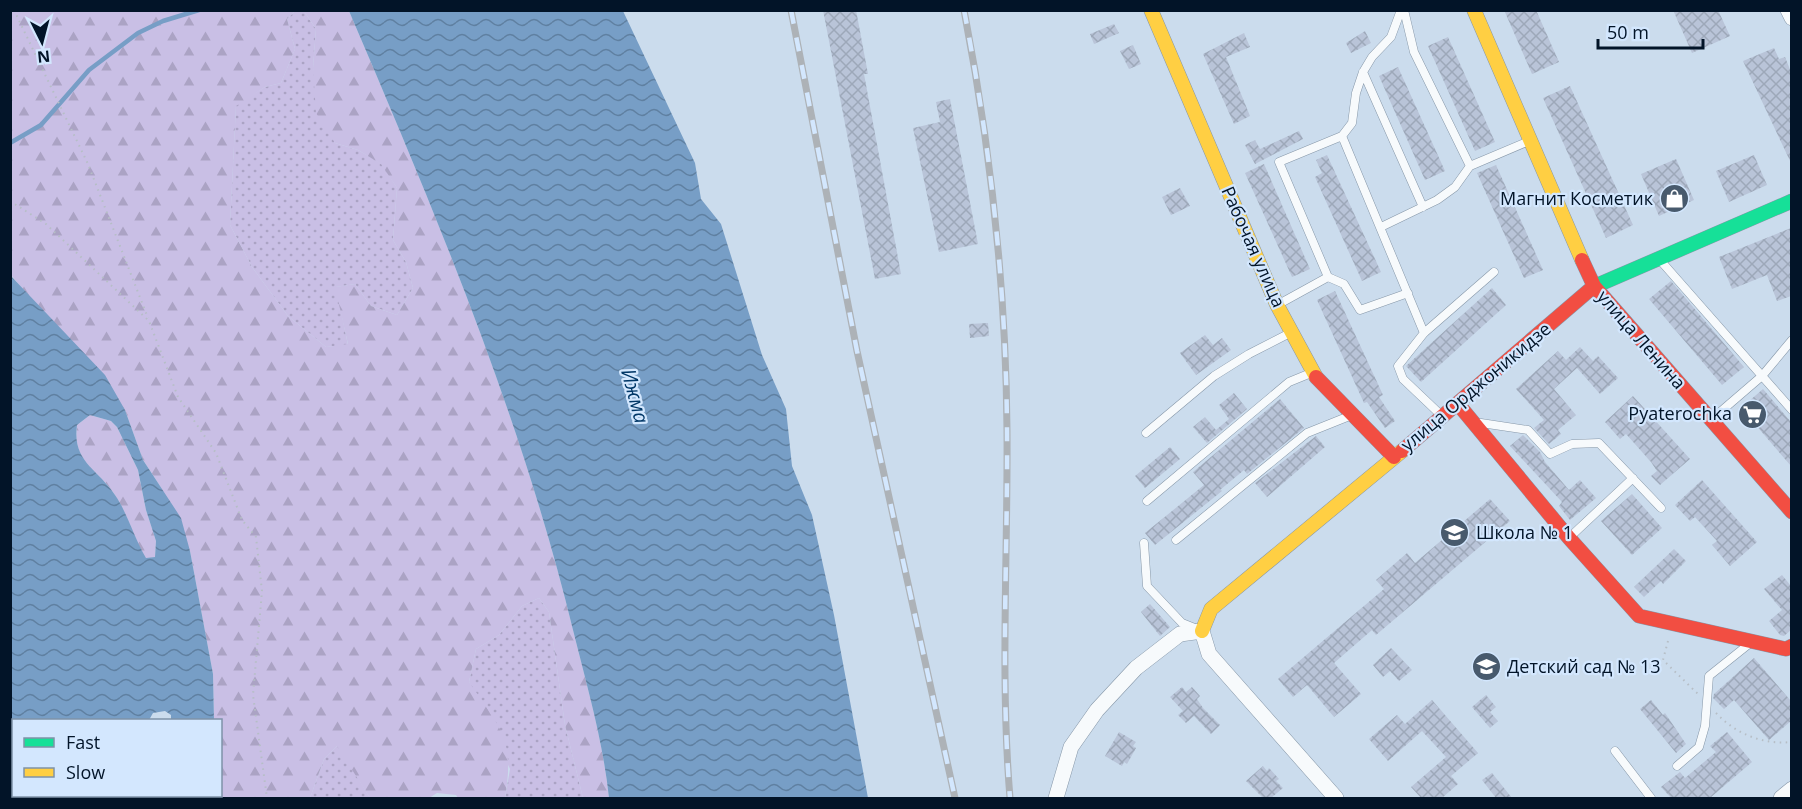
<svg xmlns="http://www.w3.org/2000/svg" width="1802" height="809" viewBox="0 0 1802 809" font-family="'Open Sans',sans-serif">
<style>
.grass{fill:url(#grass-dots)}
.forest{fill:url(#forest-firs)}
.water{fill:url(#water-waves);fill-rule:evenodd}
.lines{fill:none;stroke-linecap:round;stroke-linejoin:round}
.stream{stroke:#779ec6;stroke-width:4.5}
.building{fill:url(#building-cross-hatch)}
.lane-casing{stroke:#8697a8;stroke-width:9}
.street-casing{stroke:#8697a8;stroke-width:16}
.fast-casing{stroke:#8697a8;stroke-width:15}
.slow-casing{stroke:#8697a8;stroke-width:15}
.jam-casing{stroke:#8697a8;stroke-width:15}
.path{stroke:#b6bec6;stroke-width:2;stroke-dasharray:1.5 4.5;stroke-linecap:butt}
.lane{stroke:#f7fafc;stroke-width:8}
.street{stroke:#f7fafc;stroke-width:15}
.fast{stroke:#16e098;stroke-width:14}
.slow{stroke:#ffcf43;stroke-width:14}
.jam{stroke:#f24e42;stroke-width:14}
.rail-casing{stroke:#adb2b7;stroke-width:7}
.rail{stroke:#d3e7fe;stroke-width:4.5;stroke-dasharray:14;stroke-linecap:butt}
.labels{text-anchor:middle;stroke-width:4.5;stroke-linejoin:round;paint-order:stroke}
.poi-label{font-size:18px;fill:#021428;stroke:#d3e7fe;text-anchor:end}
.street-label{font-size:18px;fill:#021428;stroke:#d3e7fe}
.water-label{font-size:20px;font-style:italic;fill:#003767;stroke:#d3e7fe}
</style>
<defs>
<pattern id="grass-dots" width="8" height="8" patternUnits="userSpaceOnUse" patternTransform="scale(1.5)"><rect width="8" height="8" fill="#c9bfe5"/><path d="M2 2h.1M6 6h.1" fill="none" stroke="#aba3c4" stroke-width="1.8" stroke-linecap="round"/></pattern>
<pattern id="forest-firs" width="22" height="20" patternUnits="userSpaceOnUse" patternTransform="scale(1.5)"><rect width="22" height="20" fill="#c9bfe5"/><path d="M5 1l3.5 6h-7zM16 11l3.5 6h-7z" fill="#aba3c4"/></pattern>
<pattern id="water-waves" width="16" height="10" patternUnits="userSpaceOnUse" patternTransform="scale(1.5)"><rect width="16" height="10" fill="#779ec6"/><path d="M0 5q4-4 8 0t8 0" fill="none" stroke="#5f80a1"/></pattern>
<pattern id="building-cross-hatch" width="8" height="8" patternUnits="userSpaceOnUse" patternTransform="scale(1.5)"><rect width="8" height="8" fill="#b9c4d8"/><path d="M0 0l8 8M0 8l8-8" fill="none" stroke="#9da8b9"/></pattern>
</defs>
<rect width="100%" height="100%" fill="#cbdced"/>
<!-- grass -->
<path class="grass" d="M295 11H304L316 29 313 68 335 143 358 150 382 164 397 188 393 240 406 262 413 288 397 315 371 306 355 284 336 287 348 345 326 347 288 316 252 267 230 225 236 105 265 87 281 83 295 49 287 19Z
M539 598 549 612 565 725 583 798H505L510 769 469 682 476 649 499 635 522 606Z
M338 745 370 798H310L324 759Z"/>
<!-- forest -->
<path class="forest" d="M10 11H295L287 19 295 49 281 83 265 87 236 106 230 225 252 267 288 316 326 347 348 344 335 287 355 284 371 306 397 315 413 288 406 262 393 240 397 188 381 164 358 150 335 143 316 113 313 68 316 29 304 11H349C435 212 521 416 573 630 587 686 603 741 609 798H583L565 725 549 612 539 598 522 606 499 635 476 649 469 682C501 729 515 739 505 798H458L456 795 437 793 429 798H370L337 746 324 759 310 798H185L187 796H220V720H214L213 674 190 551 160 486 143 460 125 410 11 275Z
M90 415 111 421 117 427 138 470 146 510 156 541 155 557 146 559C134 539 128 515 115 495 97 468 72 463 77 425Z"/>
<!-- water -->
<path class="water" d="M349 11H623L695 163 701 199 721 224 762 355 786 409 792 466 812 515 834 615 868 798H609C603 741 587 686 573 630 521 416 435 212 349 11Z
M10 275 105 375 125 410 143 460 181 518 190 551 213 674 214 720H171V715L165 711 153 713 149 720H14V796H187L185 798H11ZM90 415 111 421 117 427 138 470 146 510 156 541 155 557 146 558C134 538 128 514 115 495 97 468 72 462 77 425Z"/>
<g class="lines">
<!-- stream -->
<path class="stream" d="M10 143 41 125 89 70 138 33 163 21 199 10"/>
</g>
<!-- building -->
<path class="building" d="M823 10H856L868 74H864L901 274 875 279Z
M1504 10H1536L1559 62 1532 74Z
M1673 10H1718L1730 36 1692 53Z
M1114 24 1119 33 1094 44 1090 34Z
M1365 31 1371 43 1351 53 1346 43Z
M1244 33 1250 47 1226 57 1250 116 1234 124 1203 54Z
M1448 37 1495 142 1475 151 1428 46Z
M1133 45 1141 64 1129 69 1120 51Z
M1774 48 1779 59 1785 57 1791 72V163L1743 61Z
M1398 67 1445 171 1425 180 1379 76Z
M1570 86 1633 225 1606 238 1543 98Z
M950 99 978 244 939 252 913 128 940 122 936 102Z
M1299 131 1303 139 1255 164 1245 145 1255 140 1260 149Z
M1327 155 1381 272 1362 281 1315 177 1322 173 1316 160Z
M1754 155 1767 185 1729 202 1716 171Z
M1676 159 1694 200 1659 216 1641 174Z
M1264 164 1310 269 1292 277 1245 173Z
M1496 165 1543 270 1524 278 1477 173Z
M1180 188 1190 206 1171 215 1162 197Z
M1791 228V296L1777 301 1767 275 1732 289 1719 257Z
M1671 281 1744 367 1722 385 1649 299Z
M1492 288 1506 305 1421 382 1406 366Z
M1335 291 1383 395 1379 397 1395 421 1385 428 1367 402 1364 403 1317 300Z
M988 323 989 336 970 338 969 324Z
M1205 335 1213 345 1222 338 1231 350 1196 375 1180 353Z
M1580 347 1593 361 1598 356 1618 378 1600 394 1577 368 1554 389 1576 415 1558 430 1561 434 1549 444 1534 428 1544 420 1516 389 1558 351 1566 360Z
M1763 389 1791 422V466L1741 408Z
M1234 393 1247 409 1207 443 1193 427 1205 417 1216 430 1229 419 1219 405Z
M1633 396 1690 459 1660 485 1651 476 1657 471 1651 462 1626 434 1620 439 1605 422Z
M1280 399 1304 428 1247 474 1244 470 1220 490 1222 491 1155 545 1145 533 1204 485 1193 472Z
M1523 435 1540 452 1545 462 1569 490 1580 480 1596 498 1570 520 1559 506 1562 502 1510 446Z
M1316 436 1325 447 1267 497 1255 483Z
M1170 447 1180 459 1145 488 1135 476Z
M1702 480 1757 542 1730 566 1712 545 1717 541 1695 517 1690 521 1675 505Z
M1632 494 1662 528 1632 555 1601 521Z
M1490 499 1510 521 1376 635 1372 630 1334 663 1361 694 1334 717 1307 685 1293 697 1278 679 1384 589 1376 580 1407 553 1415 563Z
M1674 549 1686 561 1663 584 1661 581 1644 597 1634 587Z
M1782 575 1791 586V630L1784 636 1780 635 1769 621 1782 610 1764 589Z
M1150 604 1170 627 1160 636 1141 612Z
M1391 648 1412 670 1399 681 1390 671 1383 677 1373 665Z
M1754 658 1791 701V721L1769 740 1734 700 1724 709 1713 698 1714 694Z
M1182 687 1186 692 1192 687 1200 696 1197 699 1203 708 1220 725 1211 734 1194 716 1186 723 1178 715 1183 711 1170 697Z
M1486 695 1496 707 1490 712 1498 721 1490 728 1472 707Z
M1432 700 1478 753 1451 776 1458 784 1442 798H1421L1411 787 1446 757 1422 731 1388 761 1369 739 1397 715 1405 724Z
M1651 700 1663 715 1665 713 1686 744 1676 753 1640 709Z
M1119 732 1136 742 1133 746 1136 748 1127 764 1124 762 1122 766 1105 756Z
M1727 732 1752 762 1710 798H1671L1661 787 1680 772 1685 778 1716 752 1710 746Z
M1263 766 1267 771 1269 768 1279 779 1276 781 1283 788 1271 798H1263L1246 781Z
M1492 773 1512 798H1496L1482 780Z"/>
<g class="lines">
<defs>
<path id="lane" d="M1401 10 1391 37 1372 57 1363 72 1356 93 1352 123 1342 136 1279 162 1328 277 1344 284 1360 310 1408 293
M1404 10 1414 52 1470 166
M1363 72 1423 207
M1342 136 1424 333
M1381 227 1437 200 1455 187 1470 166 1529 141
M1660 260 1792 410
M1279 304 1328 277
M1442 416 1403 379 1398 366 1424 333 1494 272
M1712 419 1762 376 1792 340
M1481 423 1528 430 1550 454 1572 444 1599 443 1661 508
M1146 433 1214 376 1249 354 1290 333
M1147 501 1289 382 1311 373
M1570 537 1633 478
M1176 540 1307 433 1352 415
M1144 543 1147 586 1182 623 1197 629
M1615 751 1651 798
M1677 766 1699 747 1705 726 1709 676 1749 644"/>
<path id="street" d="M1788 10 1792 18
M1056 798 1071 747 1097 710 1136 668 1180 634 1202 631 1209 654 1336 798
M1781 798 1792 789"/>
<path id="fast" d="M1593 287 1792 201"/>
<path id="slow" d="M1151 10 1277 305 1316 377
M1474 10 1582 260
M1202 631 1211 609 1402 451"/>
<path id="jam" d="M1582 260 1594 286 1792 512
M1316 377 1394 457
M1458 404 1569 538 1639 616 1786 649 1792 646
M1402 451 1593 287"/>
</defs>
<!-- lane casing -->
<use href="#lane" class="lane-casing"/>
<!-- street casing -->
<use href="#street" class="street-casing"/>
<!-- fast casing -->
<use href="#fast" class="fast-casing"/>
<!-- slow casing -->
<use href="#slow" class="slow-casing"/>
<!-- jam casing -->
<use href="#jam" class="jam-casing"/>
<!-- path -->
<path class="path" d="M14 10 88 164 148 318
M10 201 46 224 149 321 178 397 216 453 242 520 256 537 262 591 253 695 267 798
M1668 641 1663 660 1698 694
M1716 713C1736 734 1763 745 1792 742"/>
<!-- lane -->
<use href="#lane" class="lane"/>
<!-- street -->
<use href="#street" class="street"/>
<!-- fast -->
<use href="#fast" class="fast"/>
<!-- slow -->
<use href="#slow" class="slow"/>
<!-- jam -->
<use href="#jam" class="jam"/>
<defs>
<path id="rail" d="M791 10 857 351 955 798
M964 10C991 150 1006 289 1007 430 1008 553 1000 677 1010 798"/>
</defs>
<!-- rail casing -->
<use href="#rail" class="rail-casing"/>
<!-- rail -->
<use href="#rail" class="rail"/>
</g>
<!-- icons -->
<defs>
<symbol id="shop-disc" viewBox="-11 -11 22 22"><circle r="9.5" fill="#485a6d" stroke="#d3e7fe"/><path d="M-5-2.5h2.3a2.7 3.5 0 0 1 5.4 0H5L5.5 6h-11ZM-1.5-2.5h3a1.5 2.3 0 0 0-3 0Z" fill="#fff"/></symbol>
<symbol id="supermarket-disc" viewBox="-11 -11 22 22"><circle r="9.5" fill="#485a6d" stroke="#d3e7fe"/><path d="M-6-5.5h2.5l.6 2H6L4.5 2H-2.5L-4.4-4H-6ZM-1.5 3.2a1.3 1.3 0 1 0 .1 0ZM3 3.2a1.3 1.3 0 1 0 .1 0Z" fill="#fff"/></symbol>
<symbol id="school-disc" viewBox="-11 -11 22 22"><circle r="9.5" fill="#485a6d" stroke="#d3e7fe"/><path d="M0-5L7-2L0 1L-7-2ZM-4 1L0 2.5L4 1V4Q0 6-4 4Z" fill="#fff"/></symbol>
</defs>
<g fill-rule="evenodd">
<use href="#shop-disc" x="1658" y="182" width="33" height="33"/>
<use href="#supermarket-disc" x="1736" y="398" width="33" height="33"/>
<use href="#school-disc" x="1438" y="516" width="33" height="33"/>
<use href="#school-disc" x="1470" y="650" width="33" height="33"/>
</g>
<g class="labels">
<!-- poi labels -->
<g class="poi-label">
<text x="1653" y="205">Магнит Косметик</text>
<text x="1732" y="420">Pyaterochka</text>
<text x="1476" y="539" text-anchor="start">Школа № 1</text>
<text x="1507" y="673" text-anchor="start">Детский сад № 13</text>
</g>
<!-- street labels -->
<g class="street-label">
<text transform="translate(1253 247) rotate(66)" y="6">Рабочая улица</text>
<text transform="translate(1641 340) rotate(49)" y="6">улица Ленина</text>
<text transform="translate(1476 387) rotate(-40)" y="6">улица Орджоникидзе</text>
</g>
<!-- water labels -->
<g class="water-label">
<text transform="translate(635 396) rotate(75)" y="7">Ижма</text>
</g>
</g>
<!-- border -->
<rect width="1802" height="809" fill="none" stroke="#021428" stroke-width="24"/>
<!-- legend -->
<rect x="12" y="719" width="210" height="78" fill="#d3e7fe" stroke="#7f93a8" stroke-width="1.5"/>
<rect x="24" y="738" width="30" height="9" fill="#16e098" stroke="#7f93a8" stroke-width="1.5"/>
<text x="66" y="749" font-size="18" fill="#021428">Fast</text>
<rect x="24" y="768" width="30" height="9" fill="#ffcf43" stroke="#7f93a8" stroke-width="1.5"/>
<text x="66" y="779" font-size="18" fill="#021428">Slow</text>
<!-- north arrow -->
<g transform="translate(42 42) rotate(174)" stroke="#d3e7fe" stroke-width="4.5" paint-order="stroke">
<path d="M0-4.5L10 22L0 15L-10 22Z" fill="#021428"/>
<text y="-9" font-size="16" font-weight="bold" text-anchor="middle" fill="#021428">N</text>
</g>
<!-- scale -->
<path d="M1598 39v9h105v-9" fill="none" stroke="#021428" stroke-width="3"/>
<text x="1607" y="39" font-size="18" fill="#021428" stroke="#d3e7fe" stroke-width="4.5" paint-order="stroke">50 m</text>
</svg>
